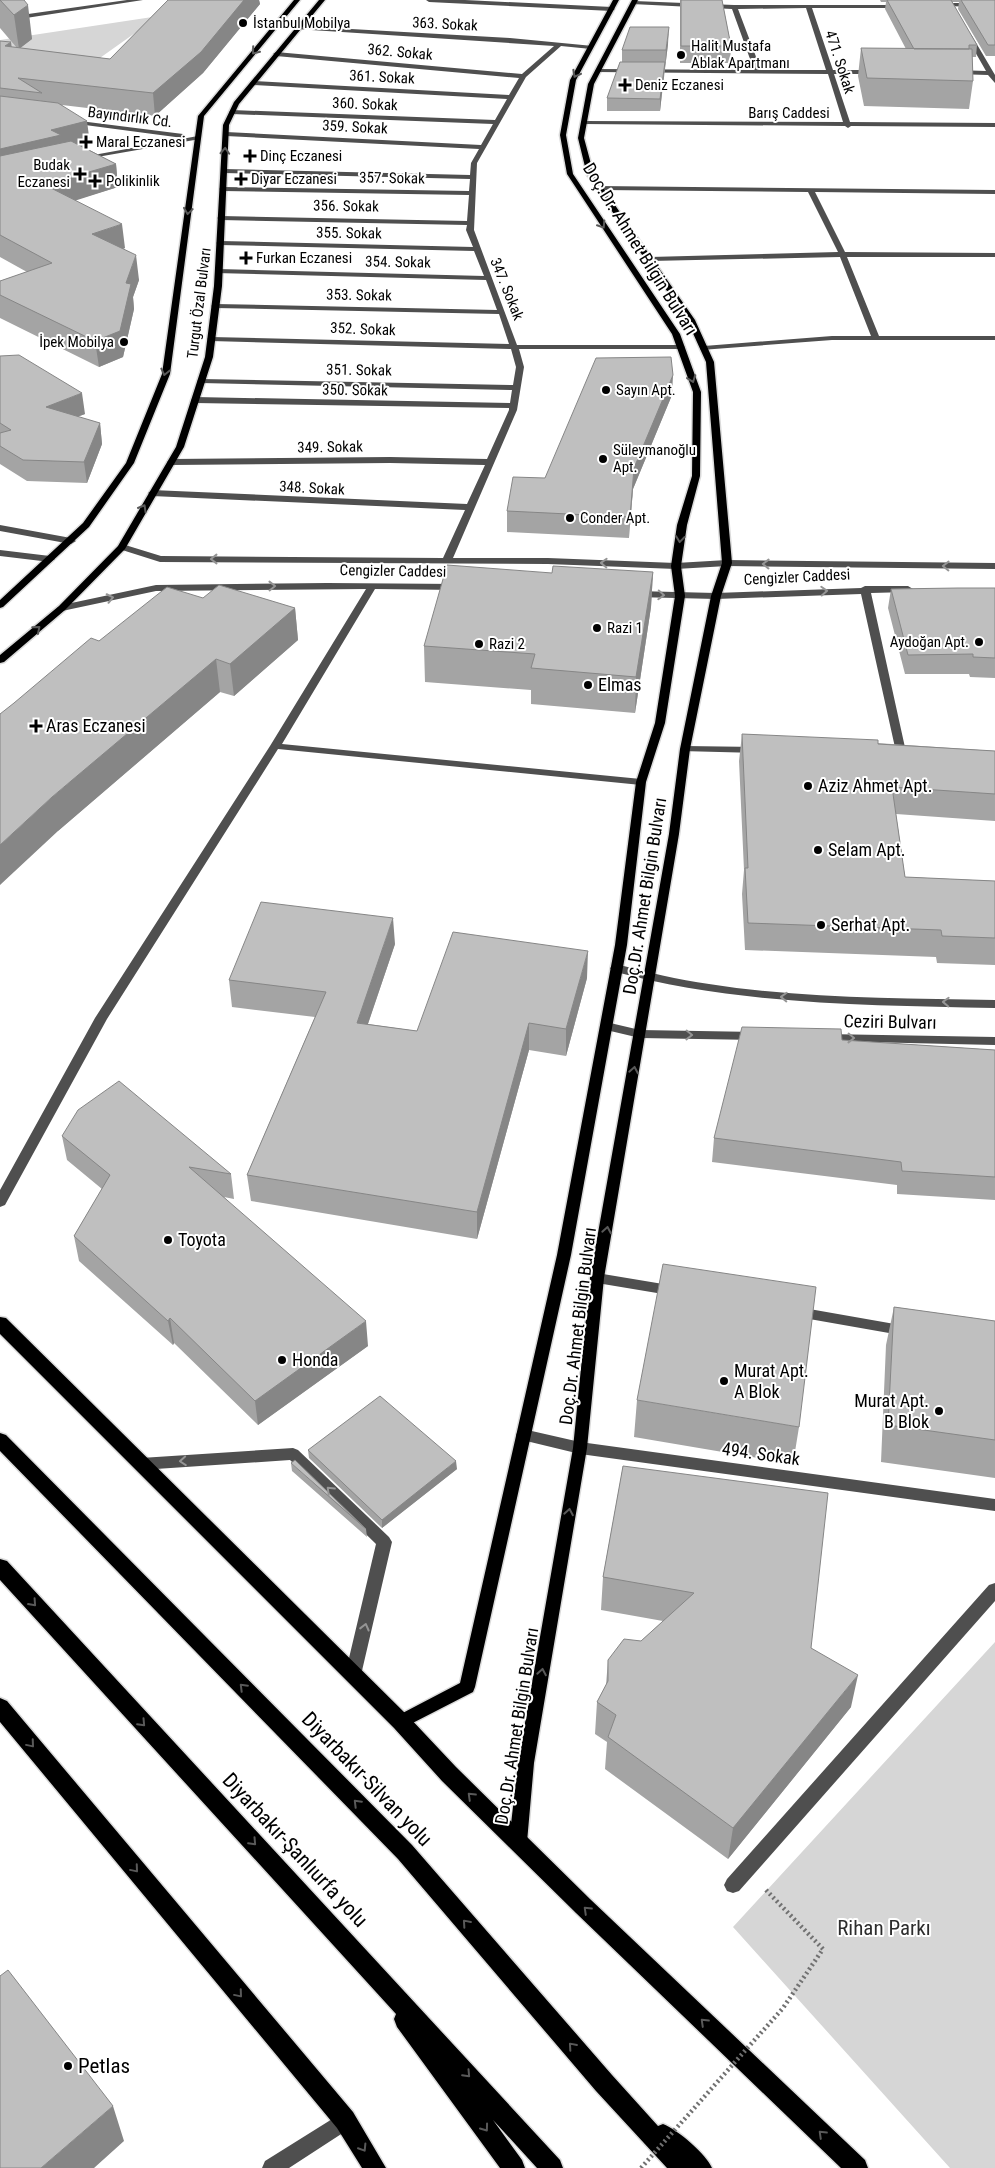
<svg xmlns="http://www.w3.org/2000/svg" width="995" height="2168" viewBox="0 0 995 2168" font-family="'Roboto Condensed',sans-serif">
<style>
.green{fill:#d6d6d6}
.lines{fill:none;stroke-linecap:round;stroke-linejoin:round}
.major-casing{stroke:#dbdbdb;stroke-width:3}
.highway-casing{stroke:#dbdbdb;stroke-width:3}
.path{stroke:#717171;stroke-width:4.5;stroke-dasharray:2 3;stroke-linecap:butt}
.minor{fill:#4f4f4f;fill-rule:evenodd}
.major{fill:#000;fill-rule:evenodd}
.highway{fill:#000;fill-rule:evenodd}
.path-bridge{stroke:#717171;stroke-width:4.5;stroke-dasharray:2 3;stroke-linecap:butt}
.wall{fill:#a4a4a4}
.shaded-wall{fill:#868686}
.building{fill:#bfbfbf;stroke:#868686}
.oneway{stroke:#595959}
.oneway2{stroke:#959595}
.poi-dot{fill:#000;stroke:#fff;stroke-width:2}
.labels{text-anchor:middle;stroke-width:4;stroke-linejoin:round;paint-order:stroke}
.far-poi-label{font-size:15px;fill:#000;stroke:#fff;text-anchor:start}
.far-street-label{font-size:15px;fill:#000;stroke:#fff}
.street-label{font-size:18px;fill:#000;stroke:#fff}
.poi-label{font-size:18px;fill:#000;stroke:#fff;text-anchor:start}
.near-street-label{font-size:21px;fill:#000;stroke:#fff}
.near-park-label{font-size:21px;fill:#2d2d2d;stroke:#fff}
.near-poi-label{font-size:21px;fill:#000;stroke:#fff;text-anchor:start}
</style>
<rect width="100%" height="100%" fill="#fff"/>
<!-- green -->
<path class="green" d="M159 16 90 65 0 52V40Z
M995 1642V2168H950L733 1927Z"/>
<g class="lines">
<defs>
<path id="major" d="M294 0H300L204 116 170 374 134 463 89 527 3 607 0 608V600L83 523 126 463 162 374 198 116Z
M319 0H325L239 104 229 125 222 286 213 357 184 447 125 549 65 610 4 662 0 663V655L59 606 118 546 176 447 205 357 214 286 223 125 234 102Z
M613 0H619L576 80 566 135 573 174 680 334 701 392 700 476 687 525 681 566 685 596 665 723 646 782 627 945 571 1255 475 1687 473 1692 401 1729 395 1727 393 1722 395 1717 460 1683 557 1255 615 945 636 782 655 723 675 596 671 566 677 525 692 476 693 392 672 334 567 174 560 135 570 80Z
M632 0H638L594 84 584 138 594 175 695 320 714 362 732 563 721 596 690 749 679 834 604 1278 587 1448 534 1763 527 1842 524 1848 518 1850 512 1848 509 1842 518 1763 573 1448 590 1278 669 834 680 749 711 596 722 563 706 362 687 320 587 175 578 138 588 84Z"/>
<path id="highway" d="M0 1317 6 1318 408 1716 456 1767 590 1899 865 2160 868 2168H841L576 1913 442 1781 394 1728 0 1334Z
M0 1433 6 1435 412 1845 612 2075 658 2126 663 2124C678 2130 706 2154 712 2168H667L596 2091 398 1859 0 1451Z
M0 1559 7 1561 560 2160 563 2168H537L493 2120 522 2160 525 2168H500L397 2027 394 2019 396 2014 0 1580Z
M0 1698 7 1701 353 2112 386 2168H362L337 2128 0 1722Z"/>
</defs>
<!-- major casing -->
<use href="#major" class="major-casing"/>
<!-- highway casing -->
<use href="#highway" class="highway-casing"/>
<!-- path -->
<path class="path" d="M766 1890 823 1949 783 2008"/>
<!-- minor -->
<path class="minor" d="M127 0H143L0 22V18Z
M426 0H465L612 7 615 9 612 11 429 2Z
M634 1 734 5H905L903 8H812L833 70H875L878 72 875 74H834L850 122 995 123V127L851 126 848 128 845 126 582 124V122L584 121 843 122 828 74 596 72 595 71 598 69 754 70 732 9 632 4ZM806 8 826 70H761L738 9Z
M938 3H995V7L936 6Z
M298 26 510 38 593 46 591 49 561 46 526 77 477 163 474 230 517 345H681L685 347 681 349H519L524 367 517 410 453 558H548L676 563 727 560 995 563V569L727 566 676 569 548 564 160 562 119 549V545L122 544 161 556 443 558 465 510 152 496 148 493 152 490 467 504 485 465 390 463 171 465 167 462 171 459 390 457 487 459 509 410V408L195 403 191 400 195 397 510 403 512 390 201 383 197 381 201 379 513 385 516 367 511 349 211 341 207 339 211 337 509 344 499 314 215 308 211 306 215 304 497 310 486 280 215 273V269H218L484 276 474 251 220 245 216 243 220 241 473 247 466 230 467 225 221 220 217 218 221 216 467 221 469 195 223 191 219 189 223 187 469 191 470 179 224 173 221 171 224 169 470 175 471 163 479 149 226 136 223 134 226 132 481 145 493 124 232 114 229 112 232 110 495 120 507 99 253 85 250 83 253 81 509 95 519 78 276 56 273 54 276 52 522 74 554 46 296 29Z
M969 34 972 36 995 75V83L988 75 955 74 952 72 955 70 986 71 966 36Z
M72 120 183 134 186 136 183 138 70 123V121Z
M198 136 201 138 200 139 80 160 77 158Z
M598 186 995 190V194L815 192 845 252 995 253V257H847L879 336H995V340H832L701 350 700 348 704 346 832 336H871L840 257 650 261 646 259 650 257 838 252 808 192 601 190 597 188Z
M0 525 71 538 76 541 71 544 0 531Z
M0 550 50 556 55 559 50 562 0 556Z
M327 583 458 584 463 587 458 590 375 589 282 744 641 779 646 782 641 785 278 749 107 1019 5 1205 0 1207V1190L95 1018 270 746 366 589 156 591 62 611 57 608 62 605 156 585Z
M865 586H908L913 589 908 592 871 593 906 752 901 755 896 752 861 594 716 599 635 597 630 594 635 591 716 593 861 588Z
M685 746 758 747 763 750 758 753 681 751 680 749Z
M616 964C647 972 678 980 709 984 804 999 900 998 995 1000V1008C866 1005 737 1005 612 971L610 968Z
M606 1022 640 1030 757 1032 763 1036 757 1040 640 1038 602 1029 600 1026Z
M825 1034 995 1037V1045L821 1041 819 1038Z
M597 1273 675 1286 680 1287 682 1291 680 1295 675 1296 597 1283 592 1282 590 1278 592 1274Z
M798 1307 906 1326 911 1327 913 1331 911 1335 906 1336 798 1317 793 1316 791 1312 793 1308Z
M523 1429 580 1442 995 1499V1511L580 1454 518 1439 516 1435 518 1431Z
M293 1448 298 1450 389 1537 392 1542 361 1675 359 1680 353 1682 347 1680 345 1675 376 1544 290 1460 141 1470 136 1468 134 1464 136 1460 141 1458Z
M995 1583V1601L739 1891 733 1893 727 1891 724 1885 727 1879 989 1585Z
M345 2111 352 2113 354 2120 352 2127 289 2168H262L265 2161Z"/>
<!-- major -->
<use href="#major" class="major"/>
<!-- highway -->
<use href="#highway" class="highway"/>
<!-- path-bridge -->
<path class="path-bridge" d="M641 2168 783 2008"/>
</g>
<!-- wall -->
<path class="wall" d="M0 0H24L32 39 20 48 110 59 168 0H259L260 4 203 73 155 116 62 105 90 144 82 146 116 164 118 187 75 200 125 248 123 249 139 280 133 297 134 309 123 357 99 367 0 318V281L27 272 0 257V41L12 47 17 48 0 28Z
M680 0H758H722L731 46 730 63H680Z
M880 0H995V56H986L958 9 959 2H952L977 45 976 57H972L973 81 969 109 864 106 858 76 861 48 906 49 885 9 886 2H881Z
M668 44 660 111H607V98L622 62V50Z
M0 356 85 414 77 417 100 423 102 444 87 483 27 481 0 464Z
M672 395 633 489 629 538 507 532V511L545 478Z
M653 572 651 607 635 713 531 704V690L425 682 424 646 552 573Z
M995 588V678L970 677 969 674H905L888 608 891 589Z
M203 598 295 608 298 640 234 696 220 692 58 831 99 641Z
M742 734 995 751V821L896 814 905 877 995 881V965L937 963 936 957 745 950 742 894 744 870 739 761Z
M395 944 368 1024 417 1031 587 978 566 1056 529 1050 477 1239 251 1201 247 1175 315 1017 232 1007 229 980Z
M842 1040 995 1050V1200L897 1194V1185L712 1162 714 1138Z
M62 1136 231 1174 234 1199 224 1197 368 1346 258 1425 174 1343 173 1345 79 1261 74 1236 102 1189 67 1160Z
M894 1307 995 1321V1478L881 1462 886 1345Z
M637 1400 799 1427 793 1464 634 1437Z
M308 1450 457 1469 382 1528 309 1458Z
M291 1463 366 1529 367 1537 292 1471Z
M623 1466 811 1648 851 1707 728 1859 605 1769 607 1742 595 1734 597 1702 606 1685 608 1660 641 1641 663 1621 601 1610 603 1577Z"/>
<!-- shaded-wall -->
<path class="shaded-wall" d="M244 0H259L260 4 203 73 155 116 153 93Z
M28 5 32 39 19 49 14 15Z
M669 27 668 44 665 68 666 50Z
M11 42 14 64 5 46Z
M665 62 664 74 660 111V99Z
M87 121 90 144 63 151 0 173V149L51 130Z
M116 164 118 187 49 209 45 185Z
M122 224 125 248 95 259 92 234Z
M136 255 139 280 133 297 134 309 123 357 99 367 95 341 126 283Z
M673 375 672 395 633 489 629 538 634 468Z
M82 393 85 414 49 427 46 407Z
M100 423 102 444 87 483 84 462Z
M653 572 651 607 635 713 636 677Z
M295 608 298 640 234 696 230 664Z
M216 659 220 692 58 831 0 885V845L52 797Z
M393 918 395 944 359 1050 357 1023Z
M588 951 587 978 566 1056V1029Z
M529 1023V1050L477 1239V1212Z
M170 1318 174 1343 173 1345 168 1321Z
M366 1321 368 1346 258 1425 255 1401Z
M456 1461 457 1469 382 1528V1520Z
M858 1675 851 1707 728 1859 733 1828Z
M113 2106 124 2141 94 2168H41Z"/>
<!-- building -->
<path class="building" d="M0 0H24L28 5 14 15Z
M168 0H244L201 52 153 93 18 78 42 93 0 88V41L11 42 5 46 110 59Z
M681 0H722L731 46H681Z
M887 0H951L977 45H969V49H914Z
M961 0H995V45H988Z
M630 27H669L666 50H622Z
M861 48 972 49 973 81 867 78Z
M620 62H665L660 99 607 98Z
M0 96 58 103 87 121 51 130 61 135 0 149Z
M71 141 116 164 45 185 122 224 92 234 136 255 126 283 131 284 120 331 95 341 0 295V281L52 263 0 235V156Z
M19 355 82 393 46 407 100 423 84 462 23 460 0 446V433L11 430 0 423V356Z
M671 357 673 375 634 468 630 517 507 511 513 477 545 478 596 358Z
M447 565 552 573 553 566 653 572 636 677 531 668 535 654 424 646Z
M219 585 295 608 230 664 216 659 52 797 0 845V714L14 703 91 638 99 641 167 587 203 598Z
M958 588H995V658L973 657V654L908 655 891 589Z
M742 734 878 740V744L995 751V794L892 787 905 877 995 881V938L942 936 941 930 748 923 745 868H748Z
M261 902 393 918 357 1023 417 1031 453 932 588 951 566 1029 529 1023 477 1212 247 1175 326 992 229 980Z
M742 1027 841 1029 842 1040 995 1050V1177L902 1171 901 1162 714 1138Z
M119 1081 231 1174 189 1167 366 1321 255 1401 170 1318 168 1321 74 1236 110 1175 62 1136 78 1110Z
M663 1264 816 1287 799 1427 637 1400Z
M894 1307 995 1321V1440L888 1425Z
M380 1396 456 1461 382 1520 308 1450Z
M295 1460 366 1529 291 1463Z
M623 1466 828 1493 811 1648 858 1675 733 1828 608 1737 616 1715 597 1702 608 1681V1660L624 1639 641 1641 694 1593 603 1577Z
M8 1970 113 2106 41 2168H0V1976Z"/>
<!-- one-way arrows -->
<defs><path id="oneway-chevron" d="M-2-3.5L2.5 0L-2 3.5" fill="none" stroke-width="1.6" stroke-linecap="round" stroke-linejoin="round" transform="scale(1.25)"/></defs>
<g class="oneway">
<use href="#oneway-chevron" transform="translate(255 51) rotate(129)"/>
<use href="#oneway-chevron" transform="translate(576 74) rotate(118)"/>
<use href="#oneway-chevron" transform="translate(225 151) rotate(-87)"/>
<use href="#oneway-chevron" transform="translate(188 211) rotate(98)"/>
<use href="#oneway-chevron" transform="translate(602 225) rotate(57)"/>
<use href="#oneway-chevron" transform="translate(165 372) rotate(103)"/>
<use href="#oneway-chevron" transform="translate(692 379) rotate(70)"/>
<use href="#oneway-chevron" transform="translate(143 508) rotate(-60)"/>
<use href="#oneway-chevron" transform="translate(680 539) rotate(97)"/>
<use href="#oneway-chevron" transform="translate(37 629) rotate(-40)"/>
<use href="#oneway-chevron" transform="translate(634 1070) rotate(-80)"/>
<use href="#oneway-chevron" transform="translate(607 1230) rotate(-80)"/>
<use href="#oneway-chevron" transform="translate(569 1512) rotate(-80)"/>
<use href="#oneway-chevron" transform="translate(33 1603) rotate(48)"/>
<use href="#oneway-chevron" transform="translate(542 1672) rotate(-80)"/>
<use href="#oneway-chevron" transform="translate(243 1687) rotate(-135)"/>
<use href="#oneway-chevron" transform="translate(142 1723) rotate(47)"/>
<use href="#oneway-chevron" transform="translate(31 1744) rotate(50)"/>
<use href="#oneway-chevron" transform="translate(471 1796) rotate(-136)"/>
<use href="#oneway-chevron" transform="translate(357 1803) rotate(-135)"/>
<use href="#oneway-chevron" transform="translate(253 1842) rotate(47)"/>
<use href="#oneway-chevron" transform="translate(135 1869) rotate(50)"/>
<use href="#oneway-chevron" transform="translate(587 1910) rotate(-136)"/>
<use href="#oneway-chevron" transform="translate(466 1923) rotate(-131)"/>
<use href="#oneway-chevron" transform="translate(239 1994) rotate(50)"/>
<use href="#oneway-chevron" transform="translate(704 2022) rotate(-136)"/>
<use href="#oneway-chevron" transform="translate(572 2046) rotate(-131)"/>
<use href="#oneway-chevron" transform="translate(467 2074) rotate(47)"/>
<use href="#oneway-chevron" transform="translate(485 2128) rotate(54)"/>
<use href="#oneway-chevron" transform="translate(822 2134) rotate(-136)"/>
<use href="#oneway-chevron" transform="translate(363 2148) rotate(58)"/>
</g>
<g class="oneway2">
<use href="#oneway-chevron" transform="translate(214 559) rotate(-180)"/>
<use href="#oneway-chevron" transform="translate(604 563) rotate(-178)"/>
<use href="#oneway-chevron" transform="translate(766 564) rotate(-179)"/>
<use href="#oneway-chevron" transform="translate(946 566) rotate(-179)"/>
<use href="#oneway-chevron" transform="translate(272 586) rotate(-1)"/>
<use href="#oneway-chevron" transform="translate(824 591) rotate(-3)"/>
<use href="#oneway-chevron" transform="translate(661 595) rotate(3)"/>
<use href="#oneway-chevron" transform="translate(110 598) rotate(-12)"/>
<use href="#oneway-chevron" transform="translate(784 997) rotate(-178)"/>
<use href="#oneway-chevron" transform="translate(946 1002) rotate(-178)"/>
<use href="#oneway-chevron" transform="translate(689 1035) rotate(1)"/>
<use href="#oneway-chevron" transform="translate(851 1038) rotate(1)"/>
<use href="#oneway-chevron" transform="translate(183 1461) rotate(176)"/>
<use href="#oneway-chevron" transform="translate(330 1490) rotate(-136)"/>
<use href="#oneway-chevron" transform="translate(365 1627) rotate(-76)"/>
</g>
<!-- markers -->
<g class="poi-dot">
<circle cx="243" cy="23" r="5"/>
<circle cx="681" cy="55" r="5"/>
<path d="M622.5 77.5h5v5h5v5h-5v5h-5v-5h-5v-5h5z"/>
<path d="M83.5 134.5h5v5h5v5h-5v5h-5v-5h-5v-5h5z"/>
<path d="M247.5 148.5h5v5h5v5h-5v5h-5v-5h-5v-5h5z"/>
<path d="M77.5 166.5h5v5h5v5h-5v5h-5v-5h-5v-5h5z"/>
<path d="M238.5 171.5h5v5h5v5h-5v5h-5v-5h-5v-5h5z"/>
<path d="M92.5 173.5h5v5h5v5h-5v5h-5v-5h-5v-5h5z"/>
<path d="M243.5 250.5h5v5h5v5h-5v5h-5v-5h-5v-5h5z"/>
<circle cx="124" cy="342" r="5"/>
<circle cx="606" cy="390" r="5"/>
<circle cx="603" cy="459" r="5"/>
<circle cx="570" cy="518" r="5"/>
<circle cx="597" cy="628" r="5"/>
<circle cx="979" cy="642" r="5"/>
<circle cx="479" cy="644" r="5"/>
<circle cx="588" cy="685" r="5"/>
<path d="M33.5 718.5h5v5h5v5h-5v5h-5v-5h-5v-5h5z"/>
<circle cx="808" cy="786" r="5"/>
<circle cx="818" cy="850" r="5"/>
<circle cx="821" cy="925" r="5"/>
<circle cx="168" cy="1240" r="5"/>
<circle cx="282" cy="1360" r="5"/>
<circle cx="724" cy="1381" r="5"/>
<circle cx="939" cy="1411" r="5"/>
<circle cx="68" cy="2066" r="5"/>
</g>
<g class="labels">
<!-- far-poi labels -->
<g class="far-poi-label">
<text x="253" y="28">İstanbul Mobilya</text>
<text x="691" y="51">Halit Mustafa<tspan x="691" dy="17">Ablak Apartmanı</tspan></text>
<text x="635" y="90">Deniz Eczanesi</text>
<text x="96" y="147">Maral Eczanesi</text>
<text x="260" y="161">Dinç Eczanesi</text>
<text x="70" y="170" text-anchor="end">Budak<tspan x="70" dy="17">Eczanesi</tspan></text>
<text x="251" y="184">Diyar Eczanesi</text>
<text x="106" y="186">Polikinlik</text>
<text x="256" y="263">Furkan Eczanesi</text>
<text x="114" y="347" text-anchor="end">İpek Mobilya</text>
<text x="616" y="395">Sayın Apt.</text>
<text x="613" y="455">Süleymanoğlu<tspan x="613" dy="17">Apt.</tspan></text>
<text x="580" y="523">Conder Apt.</text>
<text x="607" y="633">Razi 1</text>
<text x="969" y="647" text-anchor="end">Aydoğan Apt.</text>
<text x="489" y="649">Razi 2</text>
</g>
<!-- far-street labels -->
<g class="far-street-label">
<text transform="translate(445 24) rotate(3)" y="5">363. Sokak</text>
<text transform="translate(400 52) rotate(5)" y="5">362. Sokak</text>
<text transform="translate(840 62) rotate(72)" y="5">471. Sokak</text>
<text transform="translate(382 77) rotate(3)" y="5">361. Sokak</text>
<text transform="translate(365 104) rotate(2)" y="5">360. Sokak</text>
<text x="789" y="118">Barış Caddesi</text>
<text transform="translate(130 117) rotate(7)" y="5">Bayındırlık Cd.</text>
<text transform="translate(355 127) rotate(3)" y="5">359. Sokak</text>
<text transform="translate(392 178) rotate(1)" y="5">357. Sokak</text>
<text transform="translate(346 206) rotate(1)" y="5">356. Sokak</text>
<text transform="translate(349 233) rotate(1)" y="5">355. Sokak</text>
<text transform="translate(398 262) rotate(1)" y="5">354. Sokak</text>
<text transform="translate(507 289) rotate(68)" y="5">347. Sokak</text>
<text transform="translate(359 295) rotate(1)" y="5">353. Sokak</text>
<text transform="translate(199 303) rotate(-83)" y="5">Turgut Özal Bulvarı</text>
<text transform="translate(363 329) rotate(2)" y="5">352. Sokak</text>
<text transform="translate(359 370) rotate(1)" y="5">351. Sokak</text>
<text transform="translate(355 390) rotate(1)" y="5">350. Sokak</text>
<text transform="translate(330 447) rotate(-1)" y="5">349. Sokak</text>
<text transform="translate(312 488) rotate(3)" y="5">348. Sokak</text>
<text transform="translate(393 571) rotate(1)" y="5">Cengizler Caddesi</text>
<text transform="translate(797 577) rotate(-3)" y="5">Cengizler Caddesi</text>
</g>
<!-- street labels -->
<g class="street-label">
<text transform="translate(640 249) rotate(58)" y="6">Doç.Dr. Ahmet Bilgin Bulvarı</text>
<text transform="translate(645 896) rotate(-81)" y="6">Doç.Dr. Ahmet Bilgin Bulvarı</text>
<text transform="translate(890 1022) rotate(1)" y="6">Ceziri Bulvarı</text>
<text transform="translate(578 1326) rotate(-83)" y="6">Doç.Dr. Ahmet Bilgin Bulvarı</text>
<text transform="translate(761 1454) rotate(8)" y="6">494. Sokak</text>
<text transform="translate(517 1726) rotate(-81)" y="6">Doç.Dr. Ahmet Bilgin Bulvarı</text>
</g>
<!-- poi labels -->
<g class="poi-label">
<text x="598" y="691">Elmas</text>
<text x="46" y="732">Aras Eczanesi</text>
<text x="818" y="792">Aziz Ahmet Apt.</text>
<text x="828" y="856">Selam Apt.</text>
<text x="831" y="931">Serhat Apt.</text>
<text x="178" y="1246">Toyota</text>
<text x="292" y="1366">Honda</text>
<text x="734" y="1377">Murat Apt.<tspan x="734" dy="21">A Blok</tspan></text>
<text x="929" y="1407" text-anchor="end">Murat Apt.<tspan x="929" dy="21">B Blok</tspan></text>
</g>
<!-- near-street labels -->
<g class="near-street-label">
<text transform="translate(367 1779) rotate(46)" y="7">Diyarbakır-Silvan yolu</text>
<text transform="translate(295 1850) rotate(47)" y="7">Diyarbakır-Şanlıurfa yolu</text>
</g>
<!-- near-park labels -->
<g class="near-park-label">
<text x="884" y="1935">Rihan Parkı</text>
</g>
<!-- near-poi labels -->
<g class="near-poi-label">
<text x="78" y="2073">Petlas</text>
</g>
</g>
</svg>
